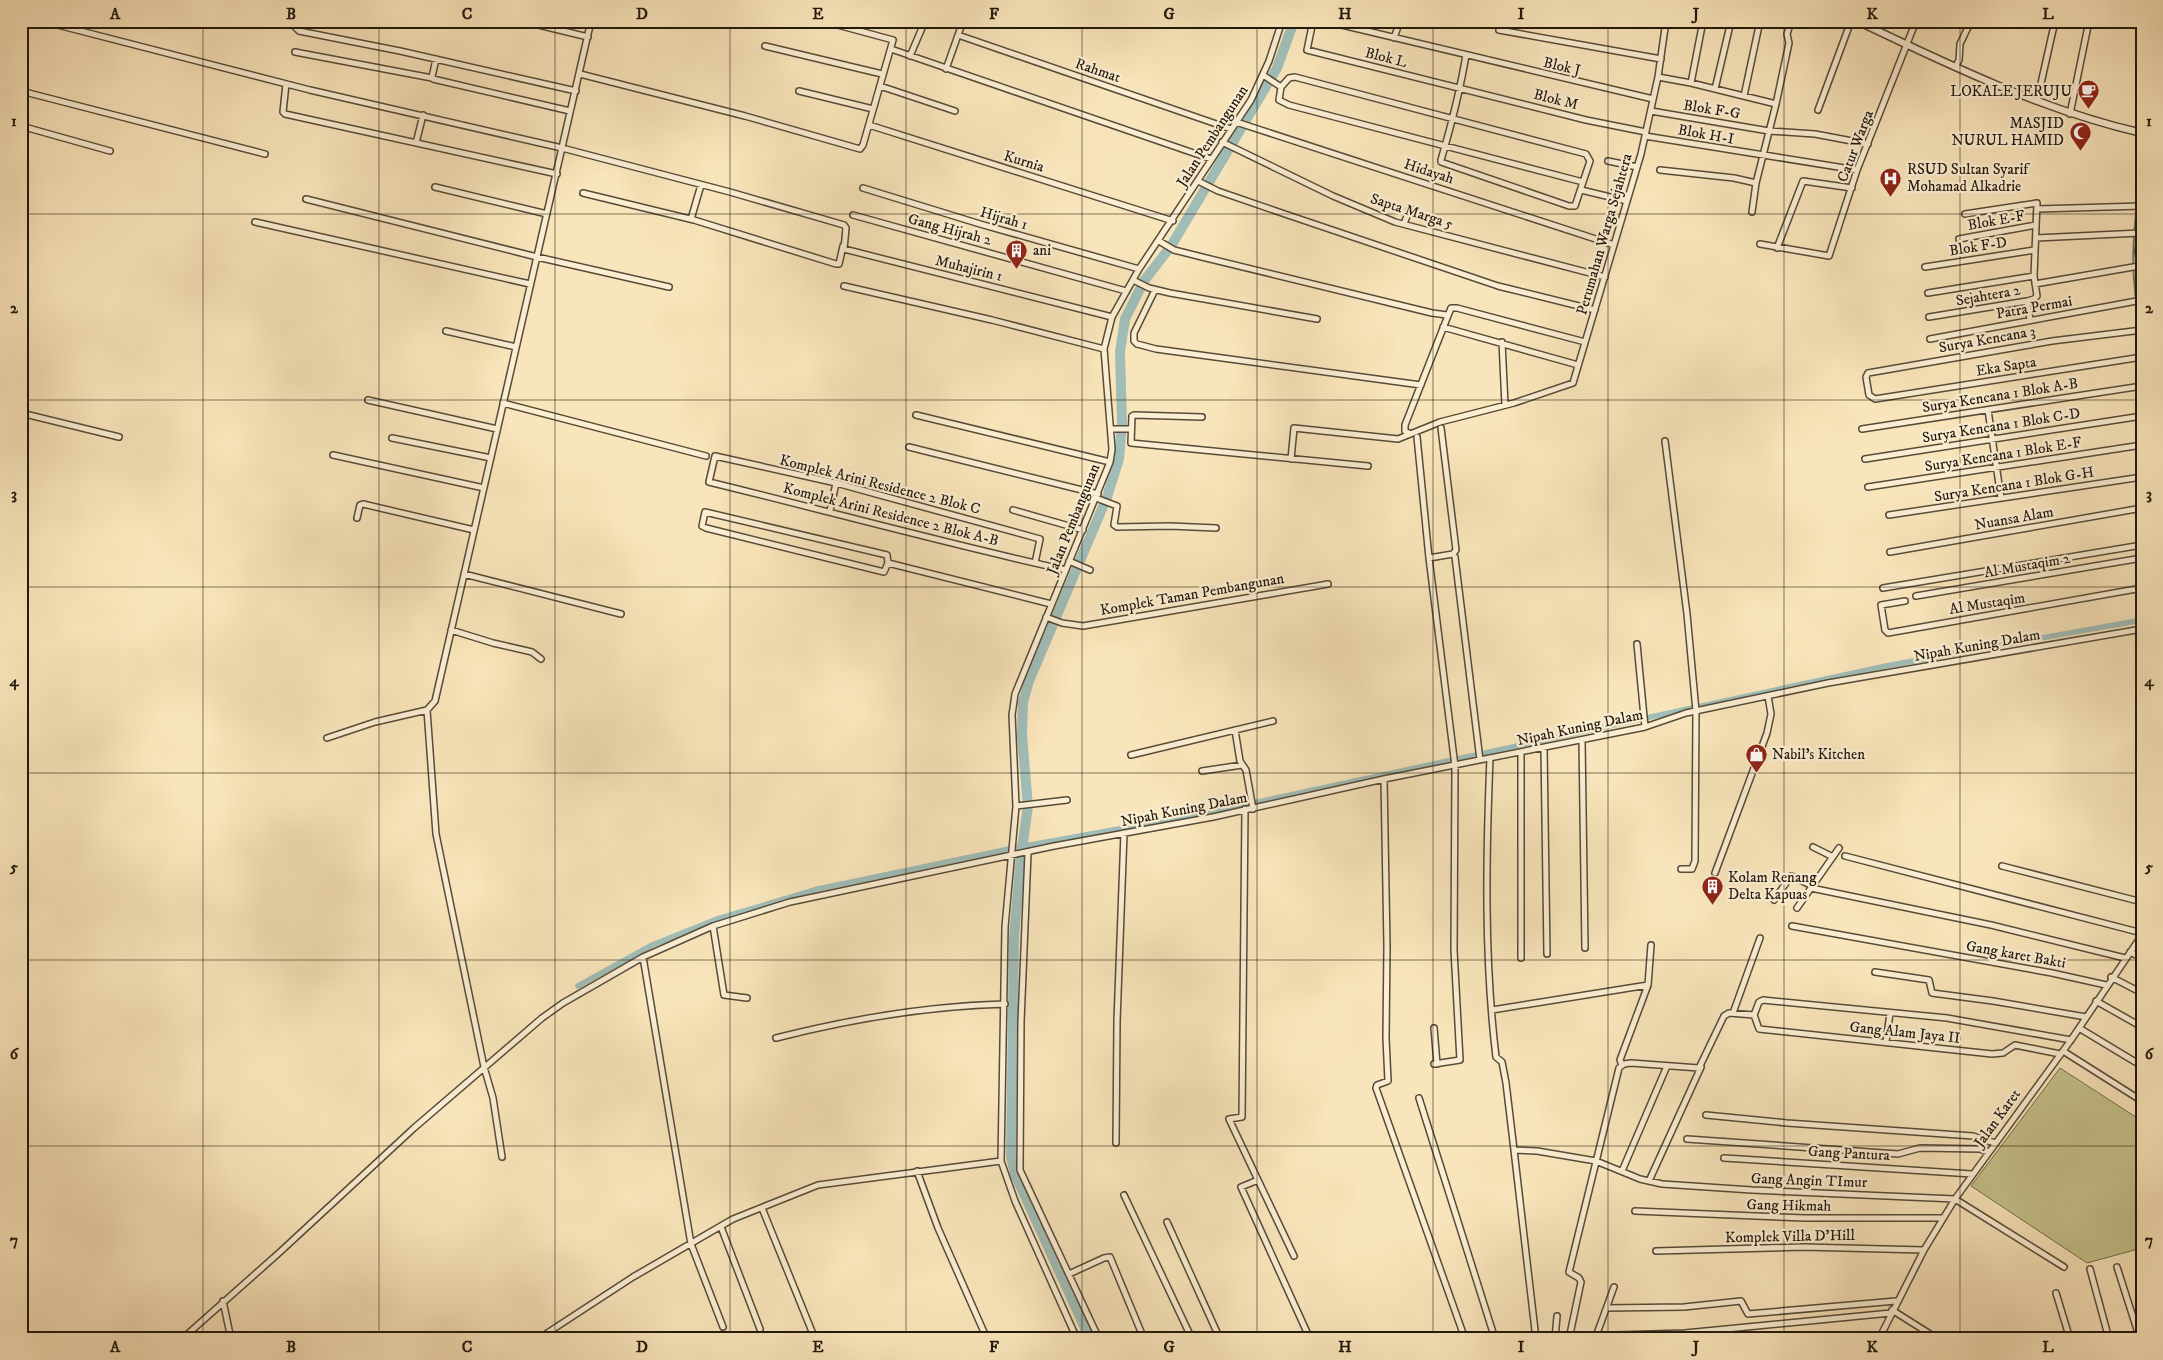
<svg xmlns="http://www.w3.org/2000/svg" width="2163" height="1360" viewBox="0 0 2163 1360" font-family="'IM FELL DW Pica',serif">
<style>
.green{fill:#c5c28b;stroke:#736d4c}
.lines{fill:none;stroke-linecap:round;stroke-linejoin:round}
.stream{stroke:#6d7b73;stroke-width:2}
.canal{stroke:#a0bdb7;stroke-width:5.5}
.river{stroke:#a0bdb7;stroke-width:10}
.minor-casing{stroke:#574b38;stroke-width:8}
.tertiary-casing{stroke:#574b38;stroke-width:9}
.minor{stroke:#fbeed3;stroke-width:5}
.tertiary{stroke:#fbeed3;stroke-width:6}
.grid{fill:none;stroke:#21180c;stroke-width:1;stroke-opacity:0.55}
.labels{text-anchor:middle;stroke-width:4.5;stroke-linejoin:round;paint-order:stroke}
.street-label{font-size:15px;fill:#21180c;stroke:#fbeed3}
.poi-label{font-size:15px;fill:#21180c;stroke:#fbeed3;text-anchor:start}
.neatline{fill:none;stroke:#21180c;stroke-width:2}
.grid-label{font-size:16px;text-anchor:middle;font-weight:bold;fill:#21180c}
</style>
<rect width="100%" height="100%" fill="#f9e5bb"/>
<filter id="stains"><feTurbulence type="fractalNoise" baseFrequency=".004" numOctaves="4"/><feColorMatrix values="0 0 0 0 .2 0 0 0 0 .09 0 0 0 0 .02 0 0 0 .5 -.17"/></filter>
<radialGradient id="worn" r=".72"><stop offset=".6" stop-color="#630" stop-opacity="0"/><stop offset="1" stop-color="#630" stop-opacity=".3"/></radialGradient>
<!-- green -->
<path class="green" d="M2060 1068 2142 1121V1248L2087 1263 1971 1186Z"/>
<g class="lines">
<!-- stream -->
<path class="stream" d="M2142 173C2133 223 2128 278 2142 328"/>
<!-- canal -->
<path class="canal" d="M578 986 652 945 717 919 818 889 1014 848 1212 812 1886 666 2142 620"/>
<!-- river -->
<path class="river" d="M1090 1339 1015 1174 1011 1156 1014 937 1021 856 1028 806 1022 735 1023 702 1029 681 1107 497 1119 459 1122 423 1120 352 1125 319 1144 281 1171 246 1277 68 1294 21"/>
<defs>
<path id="minor" d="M42 21 310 90 562 148 730 192 844 225 846 228 844 249 1112 317
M295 21V27L299 31 400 51 576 91
M522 21 588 37
M1313 21 1307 50 1586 120 1646 132
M1325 21 1653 99
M1649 21 1666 24
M1499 30 1661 59
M958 35 1231 129
M1394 38 1400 21
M765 46 882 74
M891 49 1211 159
M295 52 432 78
M1466 55C1460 91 1451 126 1441 160V162L1569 206H1575L1590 161 1586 154 1295 77 1289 78 1281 87 1279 100 1289 105 1583 182
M910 56 925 21
M436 59 432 77 433 79 570 111
M1956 66 1959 60 1960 44 1971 21
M946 69 963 21
M580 74 745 116 860 149 863 145 893 40 823 21
M1263 75 1281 87
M1658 77 1691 83 1776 104 1756 183 1752 212
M1691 83 1703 21
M286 84 283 112 285 114 557 174
M880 86 955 111
M1715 89 1731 21
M21 91 265 154
M799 91 873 109
M1744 96 1760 21
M2037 101 2055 21
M1776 104 1789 43 1787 34 1791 21
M1818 110 1851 21
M1651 111 1769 131 1815 134 1868 144
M2070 114 2089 21
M1236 122 1614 245
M869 125 1173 221
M21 126 110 151
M1645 136 1857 170
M1222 142 1333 196 1395 222 1605 277
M416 143 423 115
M1608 161 1637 167
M1660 170 1734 178 1756 183
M1198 181 1218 191 1276 211 1498 286 1595 310
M435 187 547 214
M863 188 980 224 1139 269
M1581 190 1627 201
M583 193 694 220 836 264H839L843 246
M306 199 537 257 669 287
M2037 209 2142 206
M1965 214 2037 203 2034 276
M853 215 1126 291
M691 219 701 185
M255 222 530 284
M1404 224 1410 208
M2142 225 2138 251 2142 281
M2036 238 2140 233
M1959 239 2036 225
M1159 241 1174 250 1202 257 1432 313 1447 315
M1760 244 1829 256 1857 170 1916 21
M1777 248 1803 181 1852 188
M1925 267 2035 250
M1133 280 1149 288 1170 293 1317 319
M2035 284 2139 266
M844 286 992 320 1104 349
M1155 290 1134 333V341L1137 344 1156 349 1421 385
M1928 293 2034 276 2037 296 2034 299 2027 301 1929 317
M2027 301 2030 320
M1443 327 1578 365
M2142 330 2052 341 1868 373 1866 377 1869 395 1875 399 2142 357
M446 331 516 347
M1930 339 2142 300
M1502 342 1505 405
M368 400 497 429
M503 403 706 456
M1988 410 2001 498
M21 413 119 437
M916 415 1110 462
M1202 417 1134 415 1132 416 1131 443 1368 466
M1111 429H1130
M1862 429 2142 386
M1410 434 1405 431V425L1451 308H1457L1585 342
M1417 437 1429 558 1455 766 1454 950 1460 1060 1434 1064
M392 438 491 458
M1665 441 1687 614 1696 711 1695 861 1692 869H1681
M909 447 1098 494
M333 455 484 488
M1291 459 1294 428 1398 439 1440 422 1514 403 1573 383 1641 154 1658 77 1666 21
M1865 459 2142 416
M1868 487 2142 445
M1096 498 1117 506 1114 525 1117 527 1170 526 1216 528
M1013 510 1083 530
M830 511 836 483
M1889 515 2142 477
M357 518 360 505 363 504 474 530
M1890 552 2142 508
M1455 557 1480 760
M1429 558 1453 554 1456 550 1441 428
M1069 561 1090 570
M888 563 884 572 706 528 702 526 705 512 887 555 888 563 1051 604
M1035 563 1040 539 836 483 715 456 709 482C828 511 947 544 1066 570
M464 574 621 614
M1883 588 2142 545
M1916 596 2142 558
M1905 601 1881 605 1885 630 1888 633 2142 588
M1046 617 1062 623 1083 626 1328 584
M451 630 493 643 532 652 541 659
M1637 644 1645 727
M427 710 436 834 484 1067 493 1098 502 1157
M1235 730 1240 761 1246 770 1253 809
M327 738 375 722 427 710 435 701 591 21
M1582 740 1585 948
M1544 748 1547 954
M1521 752V958
M1131 755 1273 721
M1490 758C1486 857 1484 958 1496 1057L1502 1062 1506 1083 1514 1150
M1202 771 1242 765
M1384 779 1387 946 1386 1038 1388 1081 1377 1085 1376 1088 1465 1339
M1016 806 1067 800
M1245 809 1242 1117 1229 1119 1294 1256
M1813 847 1833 857
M1839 848 1811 888 1991 925 2125 958
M1028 853 1021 1022 1020 1170 1099 1339
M1845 856 2142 933
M2002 866 2142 902
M1715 873 1767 733 1771 714 1768 696
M1774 900 1791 876 1813 886
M1797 908 1811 888
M713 926 724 995 747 998
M1792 926 2052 973 2106 985
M2130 952 2142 958
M643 957 691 1244 723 1327
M1875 972 1929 980 1932 993 1993 1001 2086 1017
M2111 977 2142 993
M2096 1001 2142 1027
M1492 1010 1648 985
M1733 1013 1760 938
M1754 1015 1759 1002 1763 1000 1947 1018 2071 1040
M1754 1015 1759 1029 1992 1054 2003 1053 2015 1045 2060 1054
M1434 1028 1437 1064
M2079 1028 2142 1066
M776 1038C851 1019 927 1006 1005 1004
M1886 1042 1890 1013
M2063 1051 2142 1101
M1622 1065 1620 1060 1648 985 1651 945
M1419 1098 1495 1339
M1706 1115 1787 1123 1973 1136 1995 1143
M1687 1139 1898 1154 1920 1148 1980 1149 1988 1152
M1116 1143 1117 1021 1124 833
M1724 1158 1972 1174
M917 1171 938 1228 987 1339
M1622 1171 1667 1066
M1258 1180 1241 1187 1310 1339
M1649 1181 1701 1067
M1124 1195 1192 1339
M762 1208 815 1339
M1635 1211 1805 1218H1943
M1167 1222 1220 1339
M721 1227 760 1329
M1656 1251 1803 1247 1924 1250
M2117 1267 2140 1339
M2090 1269 2109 1339
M1069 1274 1104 1258 1110 1257 1144 1339
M2056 1293 2070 1339
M223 1301 231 1339
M1607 1308 1684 1307 1741 1301 1748 1314 1896 1301
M1892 1310 1938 1339
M1617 1335 1685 1333 1891 1313
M182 1339 280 1252 414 1128 542 1018 563 1003 643 957 713 926 790 902 1054 846 1213 817 1384 779 1645 727 1686 713 1828 683 2142 629
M538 1339 633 1277 733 1219 818 1185 1001 1161
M1077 1339 1015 1201 1001 1161 1005 927 1016 806 1012 715 1015 694 1110 462 1112 449 1104 349 1112 317 1139 269 1251 100 1269 61 1282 21
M1536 1339 1514 1150 1537 1151 1596 1161 1640 1179 1662 1184 1752 1190 1955 1199 2064 1267
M1555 1339 1557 1316
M1569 1339 1581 1282 1579 1278 1569 1272 1619 1068 1624 1064 1631 1063 1699 1068 1724 1016 1729 1013 1754 1015
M1595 1339 1614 1287
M1879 1339 1924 1250 1955 1199 2071 1040 2142 935"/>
<path id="tertiary" d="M1857 21C1949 65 2042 110 2142 133"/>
</defs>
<!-- minor casing -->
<use href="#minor" class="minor-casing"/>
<!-- tertiary casing -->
<use href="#tertiary" class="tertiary-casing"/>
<!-- minor -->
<use href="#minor" class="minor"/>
<!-- tertiary -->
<use href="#tertiary" class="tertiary"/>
</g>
<!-- grid -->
<path class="grid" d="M203 21V1339M379 21V1339M555 21V1339M730 21V1339M906 21V1339M1082 21V1339M1257 21V1339M1433 21V1339M1608 21V1339M1784 21V1339M1960 21V1339M21 214H2142M21 400H2142M21 587H2142M21 773H2142M21 960H2142M21 1146H2142"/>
<!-- icons -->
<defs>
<symbol id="cafe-pin" viewBox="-11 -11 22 30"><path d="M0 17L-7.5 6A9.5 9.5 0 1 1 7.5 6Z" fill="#8f2418" stroke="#fbeed3"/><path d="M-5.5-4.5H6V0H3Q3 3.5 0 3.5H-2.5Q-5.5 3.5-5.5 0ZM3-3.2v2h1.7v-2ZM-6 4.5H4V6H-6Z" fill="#fff"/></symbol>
<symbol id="mosque-pin" viewBox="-11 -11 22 30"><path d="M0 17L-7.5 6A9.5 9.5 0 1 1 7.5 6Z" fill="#8f2418" stroke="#fbeed3"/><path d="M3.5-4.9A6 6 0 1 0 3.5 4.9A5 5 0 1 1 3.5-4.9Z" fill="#fff"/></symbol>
<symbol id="hospital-pin" viewBox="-11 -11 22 30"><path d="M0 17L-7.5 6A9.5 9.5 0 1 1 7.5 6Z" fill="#8f2418" stroke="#fbeed3"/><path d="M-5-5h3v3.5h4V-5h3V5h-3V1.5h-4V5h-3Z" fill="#fff"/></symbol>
<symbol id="building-pin" viewBox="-11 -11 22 30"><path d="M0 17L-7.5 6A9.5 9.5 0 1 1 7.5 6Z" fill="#8f2418" stroke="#fbeed3"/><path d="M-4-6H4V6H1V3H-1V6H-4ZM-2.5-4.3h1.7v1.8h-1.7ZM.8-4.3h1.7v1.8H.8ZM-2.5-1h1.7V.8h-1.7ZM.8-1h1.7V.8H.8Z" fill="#fff"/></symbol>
<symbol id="shop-pin" viewBox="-11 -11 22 30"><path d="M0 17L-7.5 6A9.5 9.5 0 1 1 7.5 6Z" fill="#8f2418" stroke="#fbeed3"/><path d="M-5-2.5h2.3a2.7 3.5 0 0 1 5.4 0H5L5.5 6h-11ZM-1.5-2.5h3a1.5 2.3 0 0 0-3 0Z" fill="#fff"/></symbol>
</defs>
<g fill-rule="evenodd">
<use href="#cafe-pin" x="2076" y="78" width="25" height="34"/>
<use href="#mosque-pin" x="2068" y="120" width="25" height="34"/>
<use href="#hospital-pin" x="1878" y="166" width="25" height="34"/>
<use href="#building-pin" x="1004" y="238" width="25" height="34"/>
<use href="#shop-pin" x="1744" y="742" width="25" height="34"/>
<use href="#building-pin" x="1700" y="874" width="25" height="34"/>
</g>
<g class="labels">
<!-- street labels -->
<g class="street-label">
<text transform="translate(1386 57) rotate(14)" y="5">Blok L</text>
<text transform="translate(1562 66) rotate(13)" y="5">Blok J</text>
<text transform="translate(1098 70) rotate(19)" y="5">Rahmat</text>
<text transform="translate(1556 99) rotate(14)" y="5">Blok M</text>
<text transform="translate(1712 109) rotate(9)" y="5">Blok F-G</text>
<text transform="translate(1706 134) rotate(10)" y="5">Blok H-I</text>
<text transform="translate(1212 136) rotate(-57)" y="5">Jalan Pembangunan</text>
<text transform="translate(1855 146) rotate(-69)" y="5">Catur Warga</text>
<text transform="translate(1024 161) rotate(17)" y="5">Kurnia</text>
<text transform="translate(1429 171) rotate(18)" y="5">Hidayah</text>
<text transform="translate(1412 211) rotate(18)" y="5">Sapta Marga 5</text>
<text transform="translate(1004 218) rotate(16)" y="5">Hijrah 1</text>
<text transform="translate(1996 220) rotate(-10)" y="5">Blok E-F</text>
<text transform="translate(950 229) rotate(15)" y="5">Gang Hijrah 2</text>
<text transform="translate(1604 234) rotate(-74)" y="5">Perumahan Warga Sejahtera</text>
<text transform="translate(1978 246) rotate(-9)" y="5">Blok F-D</text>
<text transform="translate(969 268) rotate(14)" y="5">Muhajirin 1</text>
<text transform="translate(1988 295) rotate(-10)" y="5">Sejahtera 2</text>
<text transform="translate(2034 307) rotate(-10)" y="5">Patra Permai</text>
<text transform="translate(1987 339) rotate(-10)" y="5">Surya Kencana 3</text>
<text transform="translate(2006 366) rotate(-9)" y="5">Eka Sapta</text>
<text transform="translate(2000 395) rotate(-9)" y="5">Surya Kencana 1 Blok A-B</text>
<text transform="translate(2001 425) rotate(-9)" y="5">Surya Kencana 1 Blok C-D</text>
<text transform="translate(2003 454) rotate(-9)" y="5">Surya Kencana 1 Blok E-F</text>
<text transform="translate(880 484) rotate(14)" y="5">Komplek Arini Residence 2 Blok C</text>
<text transform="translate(2014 484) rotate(-9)" y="5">Surya Kencana 1 Blok G-H</text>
<text transform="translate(891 514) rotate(14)" y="5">Komplek Arini Residence 2 Blok A-B</text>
<text transform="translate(2014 518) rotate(-10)" y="5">Nuansa Alam</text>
<text transform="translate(1073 519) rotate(-68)" y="5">Jalan Pembangunan</text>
<text transform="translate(2027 565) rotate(-10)" y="5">Al Mustaqim 2</text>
<text transform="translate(1192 594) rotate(-10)" y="5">Komplek Taman Pembangunan</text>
<text transform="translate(1987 603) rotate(-9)" y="5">Al Mustaqim</text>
<text transform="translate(1977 645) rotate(-10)" y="5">Nipah Kuning Dalam</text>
<text transform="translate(1580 727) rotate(-12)" y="5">Nipah Kuning Dalam</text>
<text transform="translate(1184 809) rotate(-11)" y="5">Nipah Kuning Dalam</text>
<text transform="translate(2016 954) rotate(10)" y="5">Gang karet Bakti</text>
<text transform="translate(1905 1032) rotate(6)" y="5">Gang Alam Jaya II</text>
<text transform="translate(1997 1118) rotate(-54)" y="5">Jalan Karet</text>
<text transform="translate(1849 1153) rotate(3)" y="5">Gang Pantura</text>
<text transform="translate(1809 1180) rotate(2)" y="5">Gang Angin TImur</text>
<text transform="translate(1789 1205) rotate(1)" y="5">Gang Hikmah</text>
<text transform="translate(1790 1236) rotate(-1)" y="5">Komplek Villa D'Hill</text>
</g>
<!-- poi labels -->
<g class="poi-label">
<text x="2072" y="96" text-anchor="end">LOKALE JERUJU</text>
<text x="2064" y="128" text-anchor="end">MASJID<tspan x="2064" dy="17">NURUL HAMID</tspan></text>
<text x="1907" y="174">RSUD Sultan Syarif<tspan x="1907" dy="17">Mohamad Alkadrie</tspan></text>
<text x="1033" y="255">ani</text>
<text x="1772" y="759">Nabil's Kitchen</text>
<text x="1728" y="882">Kolam Renang<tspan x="1728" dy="17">Delta Kapuas</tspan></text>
</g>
</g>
<!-- margin -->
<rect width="2163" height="1360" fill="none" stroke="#f9e5bb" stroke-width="55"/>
<rect x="28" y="28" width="2108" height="1304" class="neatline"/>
<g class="grid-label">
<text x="115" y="19">A</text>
<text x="291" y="19">B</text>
<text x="467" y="19">C</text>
<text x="642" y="19">D</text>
<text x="818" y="19">E</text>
<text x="994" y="19">F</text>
<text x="1169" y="19">G</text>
<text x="1345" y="19">H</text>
<text x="1521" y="19">I</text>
<text x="1696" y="19">J</text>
<text x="1872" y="19">K</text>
<text x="2048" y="19">L</text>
<text x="14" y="126">1</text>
<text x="2149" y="126">1</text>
<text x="14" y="313">2</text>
<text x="2149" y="313">2</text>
<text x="14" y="499">3</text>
<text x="2149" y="499">3</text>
<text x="14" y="686">4</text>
<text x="2149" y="686">4</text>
<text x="14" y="872">5</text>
<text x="2149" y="872">5</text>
<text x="14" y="1059">6</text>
<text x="2149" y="1059">6</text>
<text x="14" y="1245">7</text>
<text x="2149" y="1245">7</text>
<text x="115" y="1352">A</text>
<text x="291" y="1352">B</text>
<text x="467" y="1352">C</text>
<text x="642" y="1352">D</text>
<text x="818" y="1352">E</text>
<text x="994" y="1352">F</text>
<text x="1169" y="1352">G</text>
<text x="1345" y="1352">H</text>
<text x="1521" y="1352">I</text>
<text x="1696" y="1352">J</text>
<text x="1872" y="1352">K</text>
<text x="2048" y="1352">L</text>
</g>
<rect width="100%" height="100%" filter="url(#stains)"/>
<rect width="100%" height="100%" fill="url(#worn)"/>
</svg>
